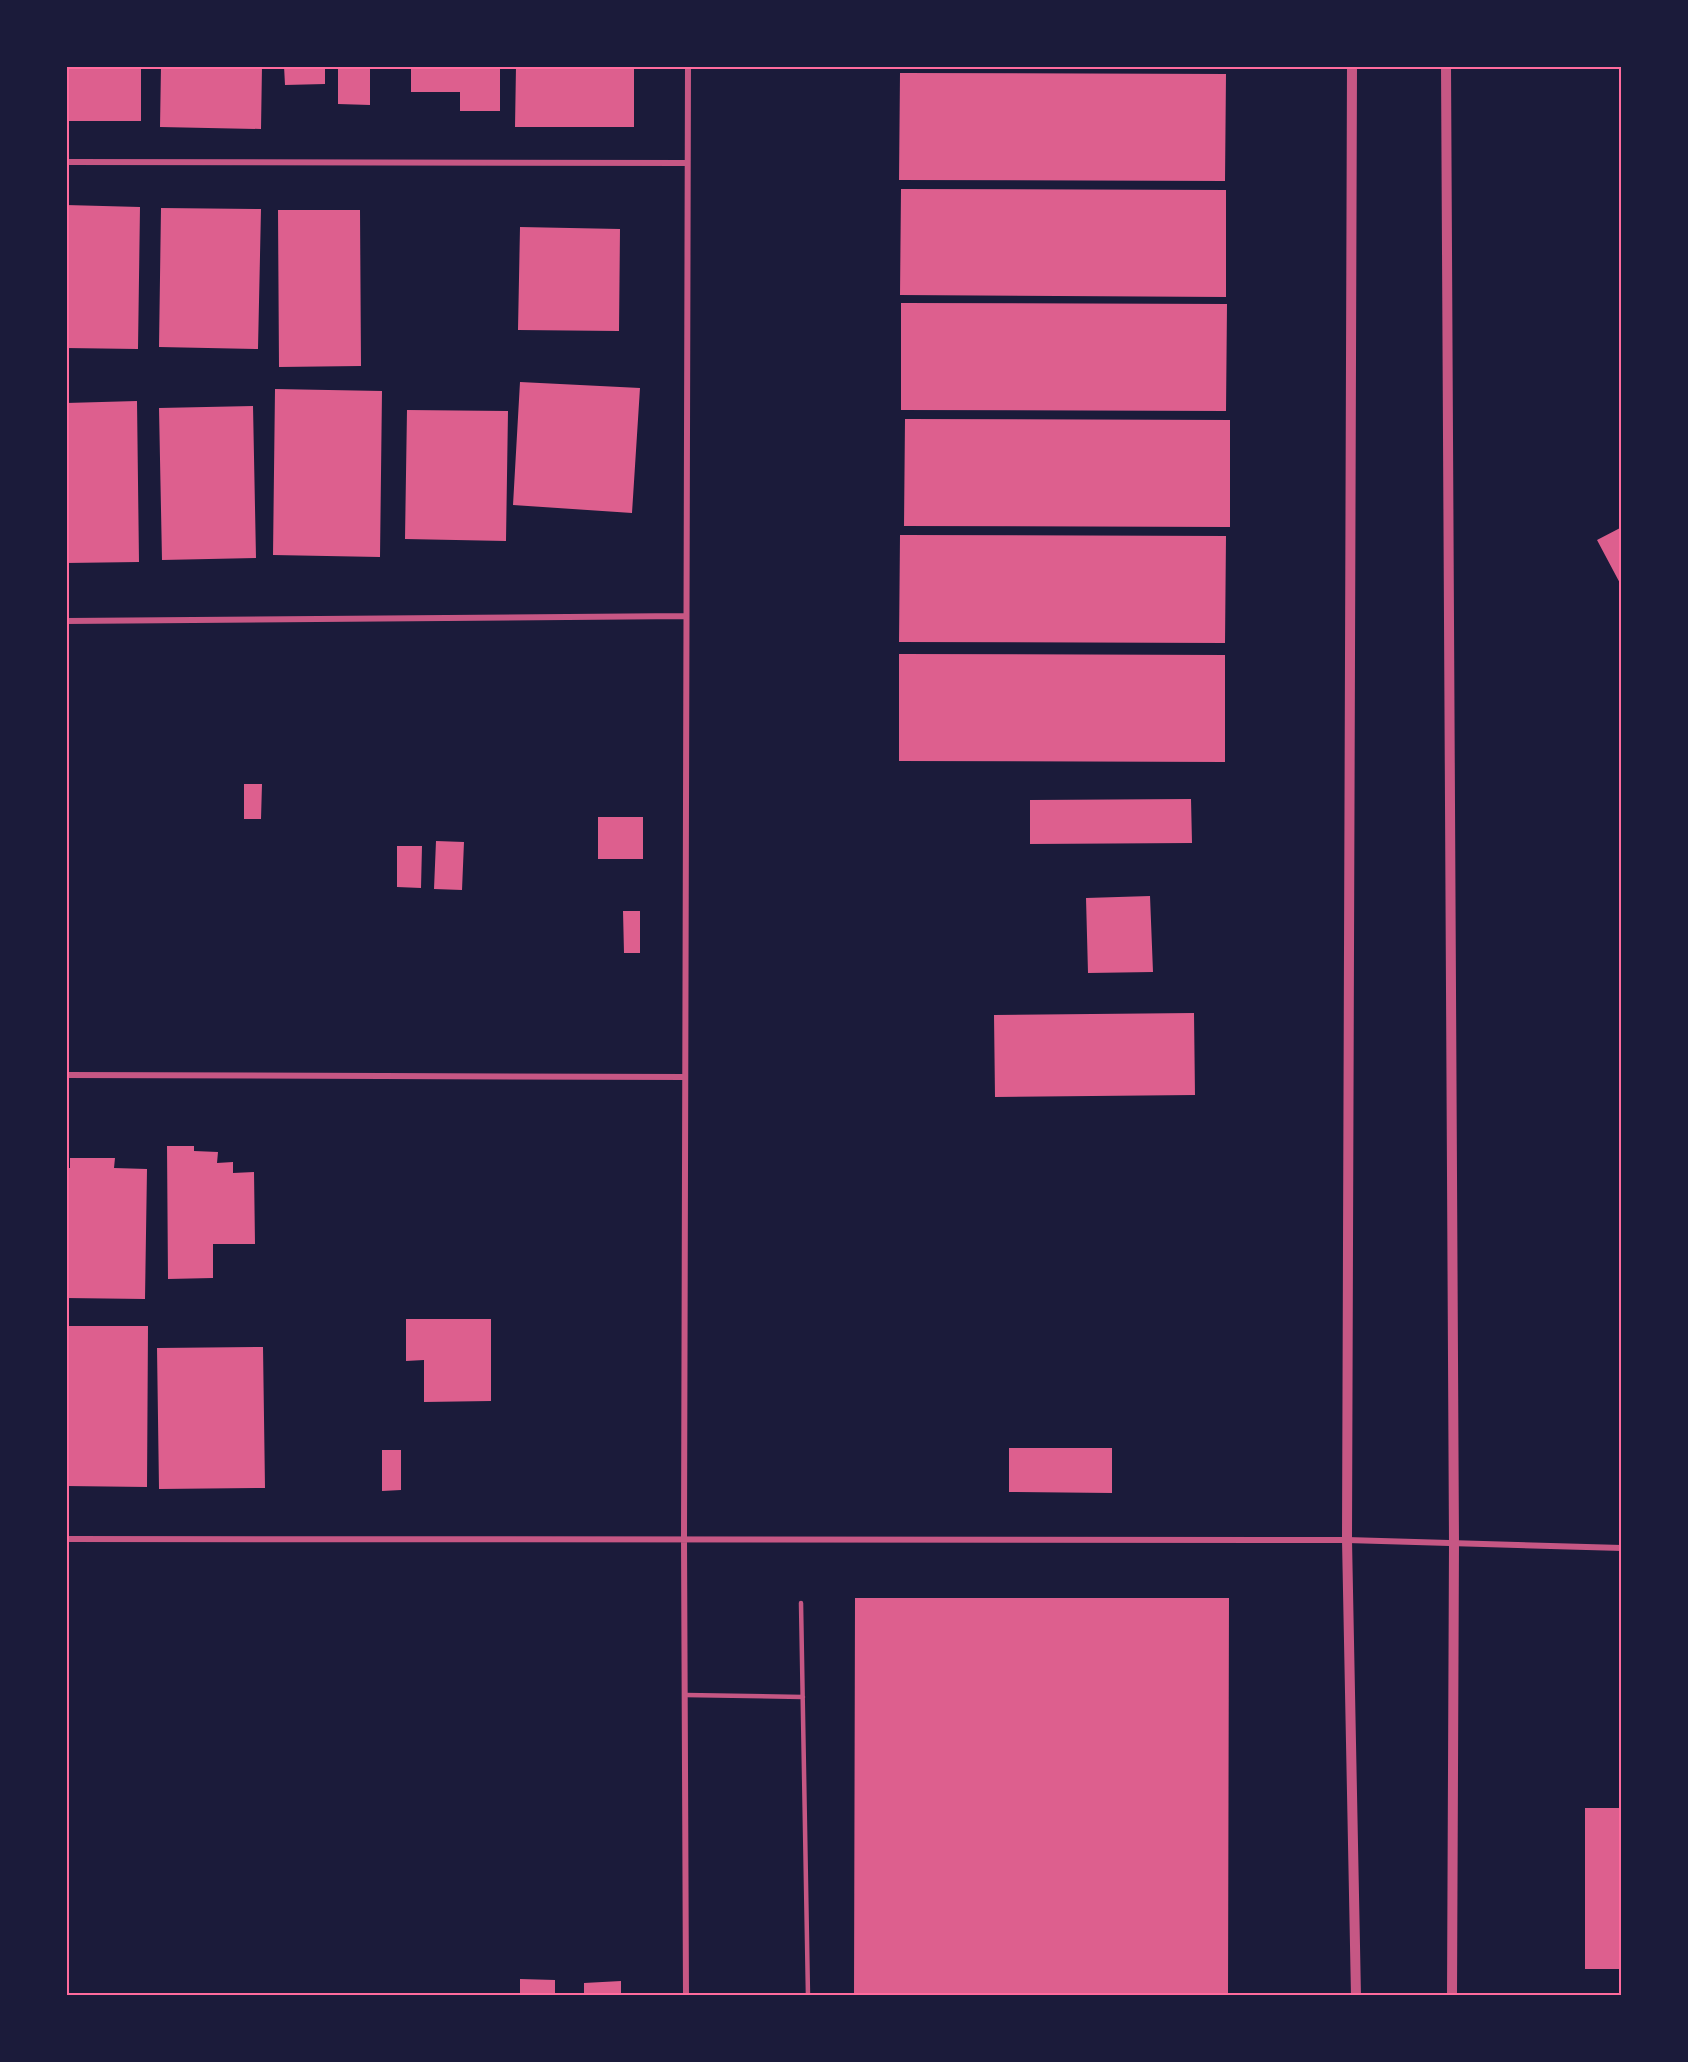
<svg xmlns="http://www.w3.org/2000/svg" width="1688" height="2062" viewBox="0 0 1688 2062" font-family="Lora,serif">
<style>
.building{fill:#dd5f8e}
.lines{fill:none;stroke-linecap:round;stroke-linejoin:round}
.service{stroke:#c65784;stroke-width:4.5}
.minor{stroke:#c65784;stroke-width:6}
.tertiary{stroke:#c65784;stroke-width:10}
.neatline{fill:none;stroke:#ff6b9d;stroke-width:2}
</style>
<rect width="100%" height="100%" fill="#1b1b3a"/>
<!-- building -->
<path class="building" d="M66 66H141V121H66Z
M161 66H262L261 129 160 127Z
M284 66H325V84L285 85Z
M338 66H370V105L338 104Z
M411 66H500V111H460V92H411Z
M516 66H634V127H515Z
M900 73 1226 74 1225 181 899 180Z
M901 189 1226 190V297L900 295Z
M66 205 140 207 138 349 66 348Z
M161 208 261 209 258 349 159 347Z
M278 210H360L361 366 279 367Z
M520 227 620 229 619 331 518 330Z
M901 303 1227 304 1226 411 901 410Z
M520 382 640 388 632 513 513 505Z
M275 389 382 391 380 557 273 555Z
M137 401 139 562 66 563V403Z
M253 406 256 558 162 560 159 408Z
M407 410 508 411 506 541 405 539Z
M905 419 1230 420V527L904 526Z
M1622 527V587L1597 540Z
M900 535 1226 536 1225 643 899 642Z
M899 654 1225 655V762L899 761Z
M244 784H262L261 819H244Z
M1191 799 1192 843 1030 844V800Z
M598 817H643V859H598Z
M436 841 464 842 462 890 434 889Z
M397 846H422L421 888 397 887Z
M1150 896 1153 972 1088 973 1086 898Z
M623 911H640V953H624Z
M1194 1013 1195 1095 995 1097 994 1015Z
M167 1146H194V1151L218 1152 217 1163 233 1162V1173L254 1172 255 1244H213V1278L168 1279Z
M70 1158H115L114 1168 147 1169 145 1299 66 1298V1168H70Z
M406 1319H491V1401L424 1402V1360L406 1361Z
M66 1326H148L147 1487 66 1486Z
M263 1347 265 1488 159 1489 157 1348Z
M1009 1448H1112V1493L1009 1492Z
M382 1450H401V1490L382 1491Z
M855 1598H1229L1228 1996H854Z
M1585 1808H1622V1969H1585Z
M520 1979 555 1980V1996H520Z
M621 1981V1996H584V1983Z"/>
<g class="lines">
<!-- service -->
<path class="service" d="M801 1603 808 1996
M685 1695 803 1697"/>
<!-- minor -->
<path class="minor" d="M66 162 687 163
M66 621 686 616
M66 1075 685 1077
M66 1539 1347 1540 1622 1548
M686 1996 684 1539 688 66"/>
<!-- tertiary -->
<path class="tertiary" d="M1352 66 1347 1540 1356 1996
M1446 66 1454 1543 1452 1996"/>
</g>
<!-- border -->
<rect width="1688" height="2062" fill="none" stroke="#1b1b3a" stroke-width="135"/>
<rect x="68" y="68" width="1552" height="1926" class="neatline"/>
</svg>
